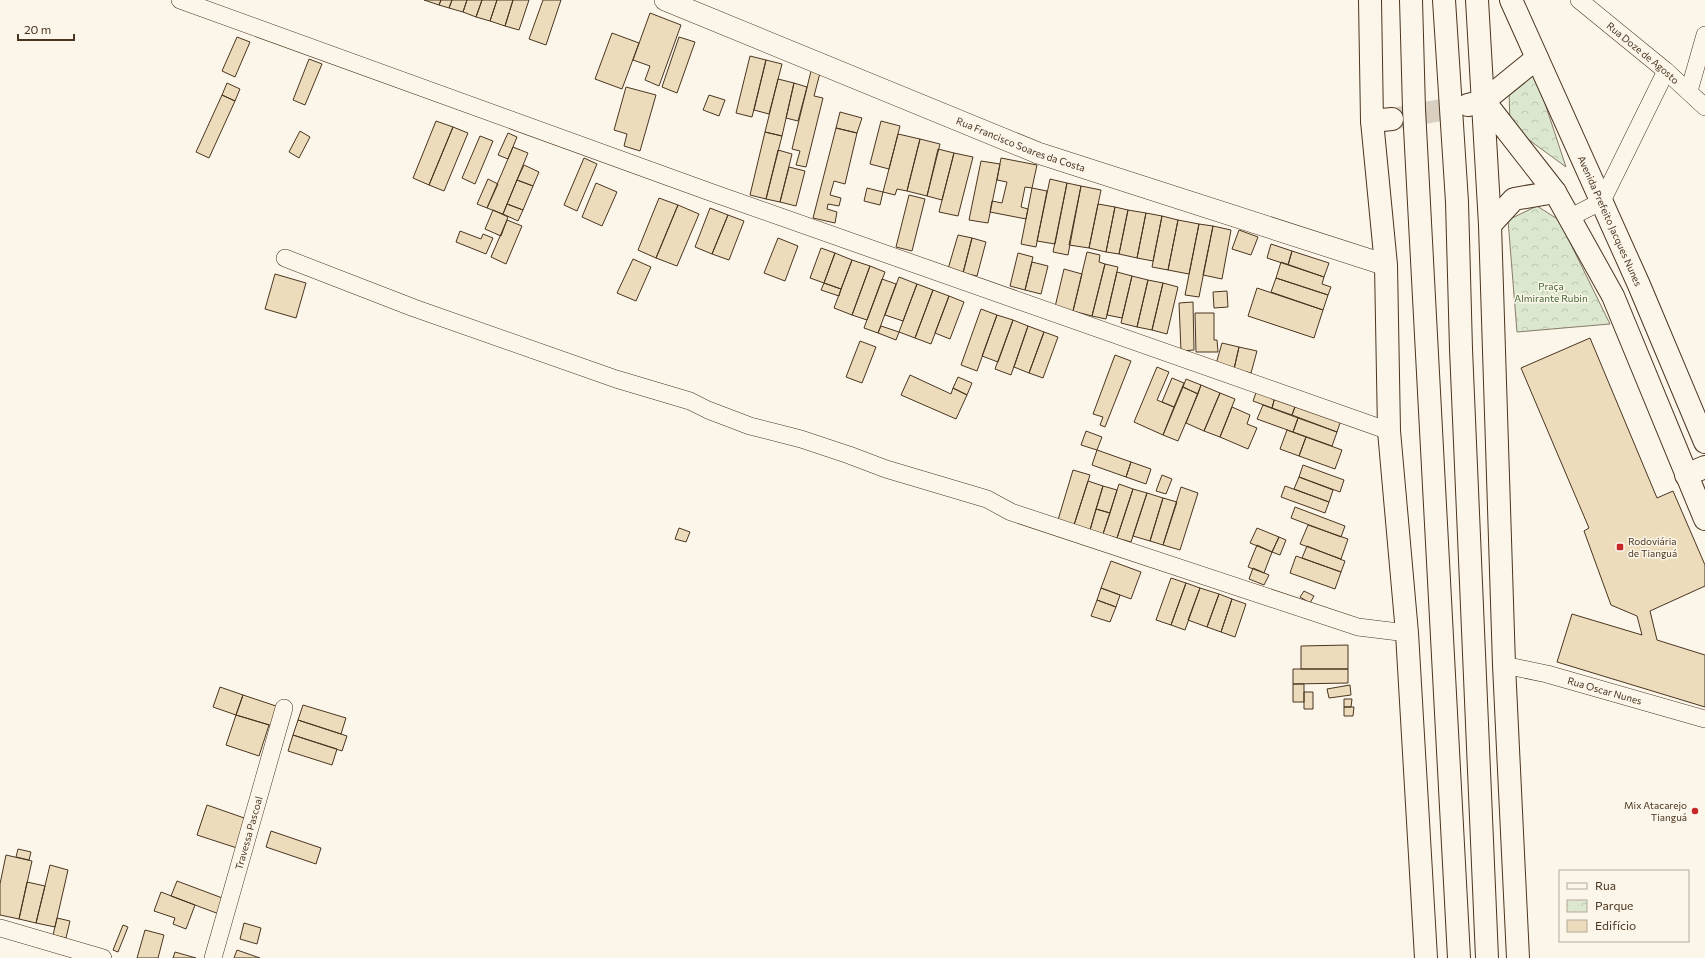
<svg xmlns="http://www.w3.org/2000/svg" width="1705" height="958" viewBox="0 0 1705 958" font-family="Commissioner,sans-serif">
<style>
.park{fill:url(#park-crowns);stroke:#887966}
.building{fill:#ecdcbc;stroke:#4a3520}
.lines{fill:none;stroke-linecap:round;stroke-linejoin:round}
.secondary-tunnel{stroke:#d8cfc1;stroke-width:22;stroke-dasharray:22 11;stroke-linecap:butt}
.minor-casing{stroke:#4a3520;stroke-width:18}
.tertiary-casing{stroke:#4a3520;stroke-width:22}
.secondary-casing{stroke:#4a3520;stroke-width:24}
.trunk-casing{stroke:#4a3520;stroke-width:24}
.minor{stroke:#fbf6e9;stroke-width:17}
.tertiary{stroke:#fbf6e9;stroke-width:21}
.secondary{stroke:#fbf6e9;stroke-width:22}
.trunk{stroke:#fbf6e9;stroke-width:22}
.poi-dot{fill:#c62828;stroke:#fbf6e9;stroke-width:1.5}
.labels{text-anchor:middle;stroke-width:3;stroke-linejoin:round;paint-order:stroke}
.street-label{font-size:10px;fill:#4a3520;stroke:#fbf6e9}
.park-label{font-size:10px;fill:#436837;stroke:#fbf6e9}
.poi-label{font-size:10px;fill:#4a3520;stroke:#fbf6e9;text-anchor:start}
</style>
<defs>
<pattern id="park-crowns" width="20" height="18" patternUnits="userSpaceOnUse"><rect width="20" height="18" fill="#dce7d0"/><path d="M2 6a3 3 0 1 1 6 0M12 15a3 3 0 1 1 6 0" fill="none" stroke="#bec7b2"/></pattern>
</defs>
<rect width="100%" height="100%" fill="#fbf6e9"/>
<!-- park -->
<path class="park" d="M1533 67 1566 167 1510 126 1509 89Z
M1537 206 1559 220 1610 324 1517 332 1508 220Z"/>
<!-- building -->
<path class="building" d="M424 0H441L439 5Z
M441 0H452L449 8 439 5Z
M452 0H467L463 12 449 8Z
M467 0H482L476 17 463 12Z
M482 0H497L490 21 476 17Z
M497 0H513L505 26 490 21Z
M513 0H529L519 30 505 26Z
M543 0H561L546 45 529 39Z
M650 13 681 25 659 86 645 80 650 66 633 60Z
M612 33 639 43 622 89 595 79Z
M237 37 250 42 235 77 222 71Z
M679 37 695 42 677 93 662 87Z
M750 56 766 60 752 117 736 113Z
M309 59 322 64 305 105 293 100Z
M766 60 782 64 769 114 754 110Z
M811 71 820 73 814 96 823 98 806 167 796 165 800 151 792 149Z
M778 79 794 83 782 136 765 132Z
M227 83 240 89 235 101 222 95Z
M794 83 807 87 798 121 786 118Z
M626 87 656 95 640 151 624 146 627 134 614 130Z
M222 95 235 101 209 158 196 152Z
M709 95 725 100 719 116 703 110Z
M840 112 862 118 857 133 836 128Z
M436 121 453 127 429 185 413 178Z
M881 121 900 126 889 169 870 164Z
M453 127 468 133 444 191 429 185Z
M836 128 857 133 845 184 834 181 830 195 841 198 839 206 828 204 827 209 837 212 835 223 813 218Z
M300 131 310 137 299 158 289 152Z
M765 132 782 136 766 199 750 195Z
M508 133 517 137 508 159 498 155Z
M898 134 920 139 907 191 897 189 895 195 883 192Z
M480 136 493 141 475 184 462 178Z
M920 139 940 144 927 196 907 191Z
M513 147 528 153 503 214 487 208Z
M938 149 954 153 942 200 927 196Z
M778 150 792 154 780 202 766 199Z
M954 153 973 157 958 216 939 212Z
M584 158 597 164 577 211 564 205Z
M1001 158 1037 165 1032 188 1025 187 1021 207 1028 209 1026 219 990 212 992 201 1002 203 1007 182 997 180Z
M981 161 1000 164 988 223 969 220Z
M524 165 539 172 533 186 517 180Z
M789 167 805 171 796 206 780 202Z
M488 179 498 184 487 208 477 204Z
M1050 179 1067 183 1055 244 1037 241Z
M517 180 533 186 523 210 507 204Z
M596 183 617 192 602 226 582 217Z
M1067 183 1081 186 1068 255 1053 252Z
M1081 186 1101 190 1089 248 1069 245Z
M867 188 883 192 880 205 864 201Z
M1032 188 1047 191 1036 247 1021 244Z
M909 195 925 199 912 251 896 247Z
M659 198 678 205 656 258 638 250Z
M507 204 523 210 518 221 503 214Z
M1098 204 1115 207 1106 252 1089 248Z
M678 205 699 214 677 266 656 258Z
M1115 207 1128 210 1119 254 1106 252Z
M710 208 728 215 712 254 695 247Z
M493 210 508 217 501 236 485 229Z
M1128 210 1146 213 1137 258 1119 254Z
M1146 213 1162 216 1153 261 1137 258Z
M728 215 744 221 729 260 712 254Z
M1162 216 1178 220 1168 270 1152 267Z
M507 220 522 226 506 264 491 257Z
M1178 220 1199 224 1189 274 1168 270Z
M1199 224 1213 226 1199 297 1185 295Z
M1213 226 1231 230 1222 279 1203 275Z
M1239 230 1258 237 1251 255 1232 249Z
M460 231 481 239 483 234 493 238 486 254 456 242Z
M958 235 972 238 963 273 948 269Z
M778 238 798 246 785 281 764 273Z
M972 238 986 242 977 276 963 273Z
M1271 244 1292 251 1288 265 1267 258Z
M821 248 835 253 824 283 810 278Z
M1292 251 1329 263 1324 277 1288 265Z
M1087 252 1100 255 1099 262 1105 264 1092 316 1073 311Z
M835 253 852 260 841 289 824 283Z
M1018 253 1033 257 1025 290 1010 286Z
M633 259 651 267 636 301 617 293Z
M852 260 870 266 852 315 834 308Z
M1032 262 1048 266 1041 294 1025 290Z
M1281 262 1324 277 1322 284 1331 287 1328 295 1276 278Z
M1105 264 1118 267 1106 319 1092 316Z
M870 266 885 272 867 320 852 315Z
M1064 269 1082 274 1073 311 1055 307Z
M1117 272 1132 276 1122 318 1107 315Z
M275 274 306 283 296 318 265 309Z
M1132 276 1148 280 1137 327 1121 323Z
M899 277 917 284 903 321 885 315Z
M1276 278 1328 295 1323 310 1271 292Z
M882 279 896 284 878 333 864 328Z
M1148 280 1163 283 1152 330 1137 327Z
M824 283 841 289 839 296 821 290Z
M1163 283 1178 287 1167 334 1152 330Z
M917 284 933 290 915 338 899 332Z
M1257 288 1323 310 1314 338 1248 316Z
M933 290 949 296 931 344 915 338Z
M1227 291 1228 307 1214 308 1213 292Z
M949 296 964 302 950 339 935 333Z
M1193 302 1194 350 1181 351 1179 303Z
M981 309 997 315 977 371 961 365Z
M1195 313H1214V340H1217L1218 352H1196Z
M997 315 1013 320 998 362 982 356Z
M1013 320 1028 326 1011 375 995 369Z
M881 326 899 332 896 340 878 333Z
M1028 326 1044 332 1029 373 1014 367Z
M1044 332 1058 337 1043 378 1029 373Z
M1590 338 1657 498 1673 491 1705 565V586L1650 611 1657 640 1705 655V707L1557 662 1572 614 1642 635 1637 616 1611 605 1584 531 1589 528 1521 368Z
M860 341 876 347 862 383 846 377Z
M1222 343 1239 347 1234 369 1216 364Z
M1239 347 1257 351 1251 373 1234 369Z
M1115 355 1131 361 1105 427 1100 425 1103 417 1093 414Z
M1157 367 1169 372 1157 400 1174 407 1163 435 1134 422Z
M910 375 951 394 953 388 967 395 956 419 901 395Z
M958 377 972 383 967 395 953 388Z
M1172 378 1184 383 1174 407 1162 402Z
M1186 379 1201 385 1198 394 1183 387Z
M1201 385 1220 393 1204 431 1186 423Z
M1183 387 1198 394 1178 441 1163 435Z
M1257 390 1275 397 1272 408 1253 401Z
M1220 393 1235 399 1220 437 1204 431Z
M1275 397 1296 404 1292 415 1272 408Z
M1296 404 1341 420 1337 432 1292 415Z
M1263 405 1298 418 1293 432 1257 419Z
M1232 407 1250 415 1247 424 1257 428 1248 449 1220 437Z
M1298 418 1337 432 1332 446 1293 432Z
M1287 430 1306 437 1299 456 1280 449Z
M1086 431 1102 437 1097 450 1081 445Z
M1306 437 1342 450 1335 469 1299 456Z
M1097 450 1131 462 1126 477 1092 465Z
M1131 462 1151 469 1146 484 1126 477Z
M1303 465 1344 480 1340 492 1299 477Z
M1073 470 1090 475 1074 525 1058 520Z
M1162 475 1172 479 1166 494 1156 491Z
M1299 477 1333 490 1329 502 1294 489Z
M1088 481 1103 486 1090 530 1074 525Z
M1119 484 1133 489 1117 538 1103 534Z
M1103 486 1117 490 1110 513 1096 509Z
M1285 486 1329 502 1325 513 1281 497Z
M1181 487 1198 493 1180 550 1163 545Z
M1133 489 1147 493 1131 542 1117 538Z
M1147 493 1163 498 1150 541 1133 536Z
M1163 498 1177 502 1163 545 1150 541Z
M1295 507 1345 526 1341 537 1291 518Z
M1096 509 1110 513 1103 534 1090 530Z
M1308 525 1348 539 1341 559 1300 544Z
M679 528 690 532 686 542 675 539Z
M1257 528 1279 537 1272 552 1250 543Z
M1279 537 1286 540 1280 555 1272 552Z
M1257 545 1272 552 1264 573 1248 567Z
M1307 546 1345 561 1341 572 1302 558Z
M1296 556 1341 572 1335 589 1290 573Z
M1111 561 1141 572 1131 599 1101 588Z
M1253 568 1269 575 1264 585 1249 579Z
M1171 578 1186 583 1171 625 1156 620Z
M1186 583 1200 588 1185 630 1171 625Z
M1101 588 1120 595 1116 607 1097 600Z
M1200 588 1219 594 1207 627 1188 620Z
M1304 591 1314 596 1310 603 1300 597Z
M1219 594 1232 599 1221 632 1207 627Z
M1232 599 1246 604 1235 637 1221 632Z
M1097 600 1116 607 1110 622 1091 616Z
M1348 645V669H1301V646Z
M1293 669H1348V683L1293 684Z
M1293 684H1304V702H1293Z
M1350 685 1351 695 1329 698 1327 689Z
M220 687 243 695 236 715 213 707Z
M1304 692H1313V709H1304Z
M243 695 279 707 273 726 236 715Z
M1344 699H1352L1351 707H1344Z
M303 705 346 718 341 734 298 720Z
M1344 707H1354L1353 716H1344Z
M236 715 269 725 259 756 226 745Z
M298 720 347 736 342 751 293 735Z
M293 735 337 749 332 765 288 751Z
M207 805 250 820 240 849 197 835Z
M271 831 321 848 316 864 266 847Z
M18 849 31 852 29 860 16 857Z
M6 855 32 861 19 919 0 915V884Z
M50 865 68 870 55 927 36 923Z
M177 881 225 899 219 914 171 896Z
M27 882 45 886 36 923 19 919Z
M161 892 195 905 186 929 173 924 175 918 154 911Z
M57 918 70 921 66 938 53 935Z
M244 923 261 928 257 944 240 939Z
M123 925 128 927 118 952 113 950Z
M145 930 164 935 158 958H137Z
M237 950 260 958H234Z
M175 952 196 958H173Z"/>
<g class="lines">
<!-- secondary-tunnel -->
<path class="secondary-tunnel" d="M1392 119 1468 105"/>
<defs>
<g id="minor">
<path d="M180 0 710 192 1389 431"/>
<path id="s1" d="M1579 0 1666 71 1705 107"/>
<path d="M1689 91 1705 35"/>
<path d="M1569 218 1602 201 1666 71"/>
<path d="M285 258 414 308 616 379 690 401 708 410 750 426 801 439 849 455 886 469 987 499 1011 512 1358 627 1407 633"/>
<path id="s2" d="M1504 665 1547 674 1705 719"/>
<path d="M0 928 103 958"/>
<path id="s3" d="M213 958 284 708"/>
</g>
<g id="tertiary">
<path id="s4" d="M665 0 1038 153 1386 265"/>
</g>
<g id="secondary">
<path d="M1370 0 1372 121 1386 265 1389 431 1407 633 1426 958"/>
<path d="M1477 0 1490 225 1504 665 1518 958"/>
<path id="s5" d="M1511 0 1639 285 1705 442"/>
<path d="M1484 101 1555 192 1613 296 1705 519"/>
<path d="M1468 105 1484 101 1537 58"/>
<path d="M1372 121 1392 119"/>
<path d="M1490 225 1514 199 1555 192"/>
<path d="M1686 475 1705 467"/>
</g>
<path id="trunk" d="M1411 0 1414 109 1459 958
M1444 0 1457 202 1461 349 1487 958"/>
</defs>
<!-- minor casing -->
<use href="#minor" class="minor-casing"/>
<!-- tertiary casing -->
<use href="#tertiary" class="tertiary-casing"/>
<!-- secondary casing -->
<use href="#secondary" class="secondary-casing"/>
<!-- trunk casing -->
<use href="#trunk" class="trunk-casing"/>
<!-- minor -->
<use href="#minor" class="minor"/>
<!-- tertiary -->
<use href="#tertiary" class="tertiary"/>
<!-- secondary -->
<use href="#secondary" class="secondary"/>
<!-- trunk -->
<use href="#trunk" class="trunk"/>
</g>
<!-- markers -->
<g class="poi-dot">
<rect x="1616" y="543" width="8" height="8" rx="2"/>
<circle cx="1695" cy="811" r="4"/>
</g>
<g class="labels">
<!-- street labels -->
<g class="street-label">
<text dy="4" stroke="none"><textPath href="#s1" startOffset="83">Rua Doze de Agosto</textPath></text>
<text dy="4" stroke="none"><textPath href="#s4" startOffset="384">Rua Francisco Soares da Costa</textPath></text>
<text dy="4" stroke="none"><textPath href="#s5" startOffset="242">Avenida Prefeito Jacques Nunes</textPath></text>
<text dy="4" stroke="none"><textPath href="#s2" startOffset="104">Rua Oscar Nunes</textPath></text>
<text dy="4" stroke="none"><textPath href="#s3" startOffset="130">Travessa Pascoal</textPath></text>
</g>
<!-- park labels -->
<g class="park-label">
<text x="1551" y="290">Praça<tspan x="1551" dy="12">Almirante Rubin</tspan></text>
</g>
<!-- poi labels -->
<g class="poi-label">
<text x="1628" y="545">Rodoviária<tspan x="1628" dy="12">de Tianguá</tspan></text>
<text x="1687" y="809" text-anchor="end">Mix Atacarejo<tspan x="1687" dy="12">Tianguá</tspan></text>
</g>
</g>
<!-- legend -->
<rect x="1559" y="870" width="130" height="72" fill="#fbf6e9" stroke="#b4a999"/>
<rect x="1567" y="883" width="20" height="6" fill="#fbf6e9" stroke="#b4a999"/>
<text x="1595" y="890" font-size="12" fill="#4a3520">Rua</text>
<rect x="1567" y="900" width="20" height="12" fill="url(#park-crowns)" stroke="#b4a999"/>
<text x="1595" y="910" font-size="12" fill="#4a3520">Parque</text>
<rect x="1567" y="920" width="20" height="12" fill="#ecdcbc" stroke="#b4a999"/>
<text x="1595" y="930" font-size="12" fill="#4a3520">Edifício</text>
<!-- scale -->
<path d="M18 34v6h56v-6" fill="none" stroke="#4a3520" stroke-width="2"/>
<text x="24" y="34" font-size="12" fill="#4a3520" stroke="#fbf6e9" stroke-width="3" paint-order="stroke">20 m</text>
</svg>
